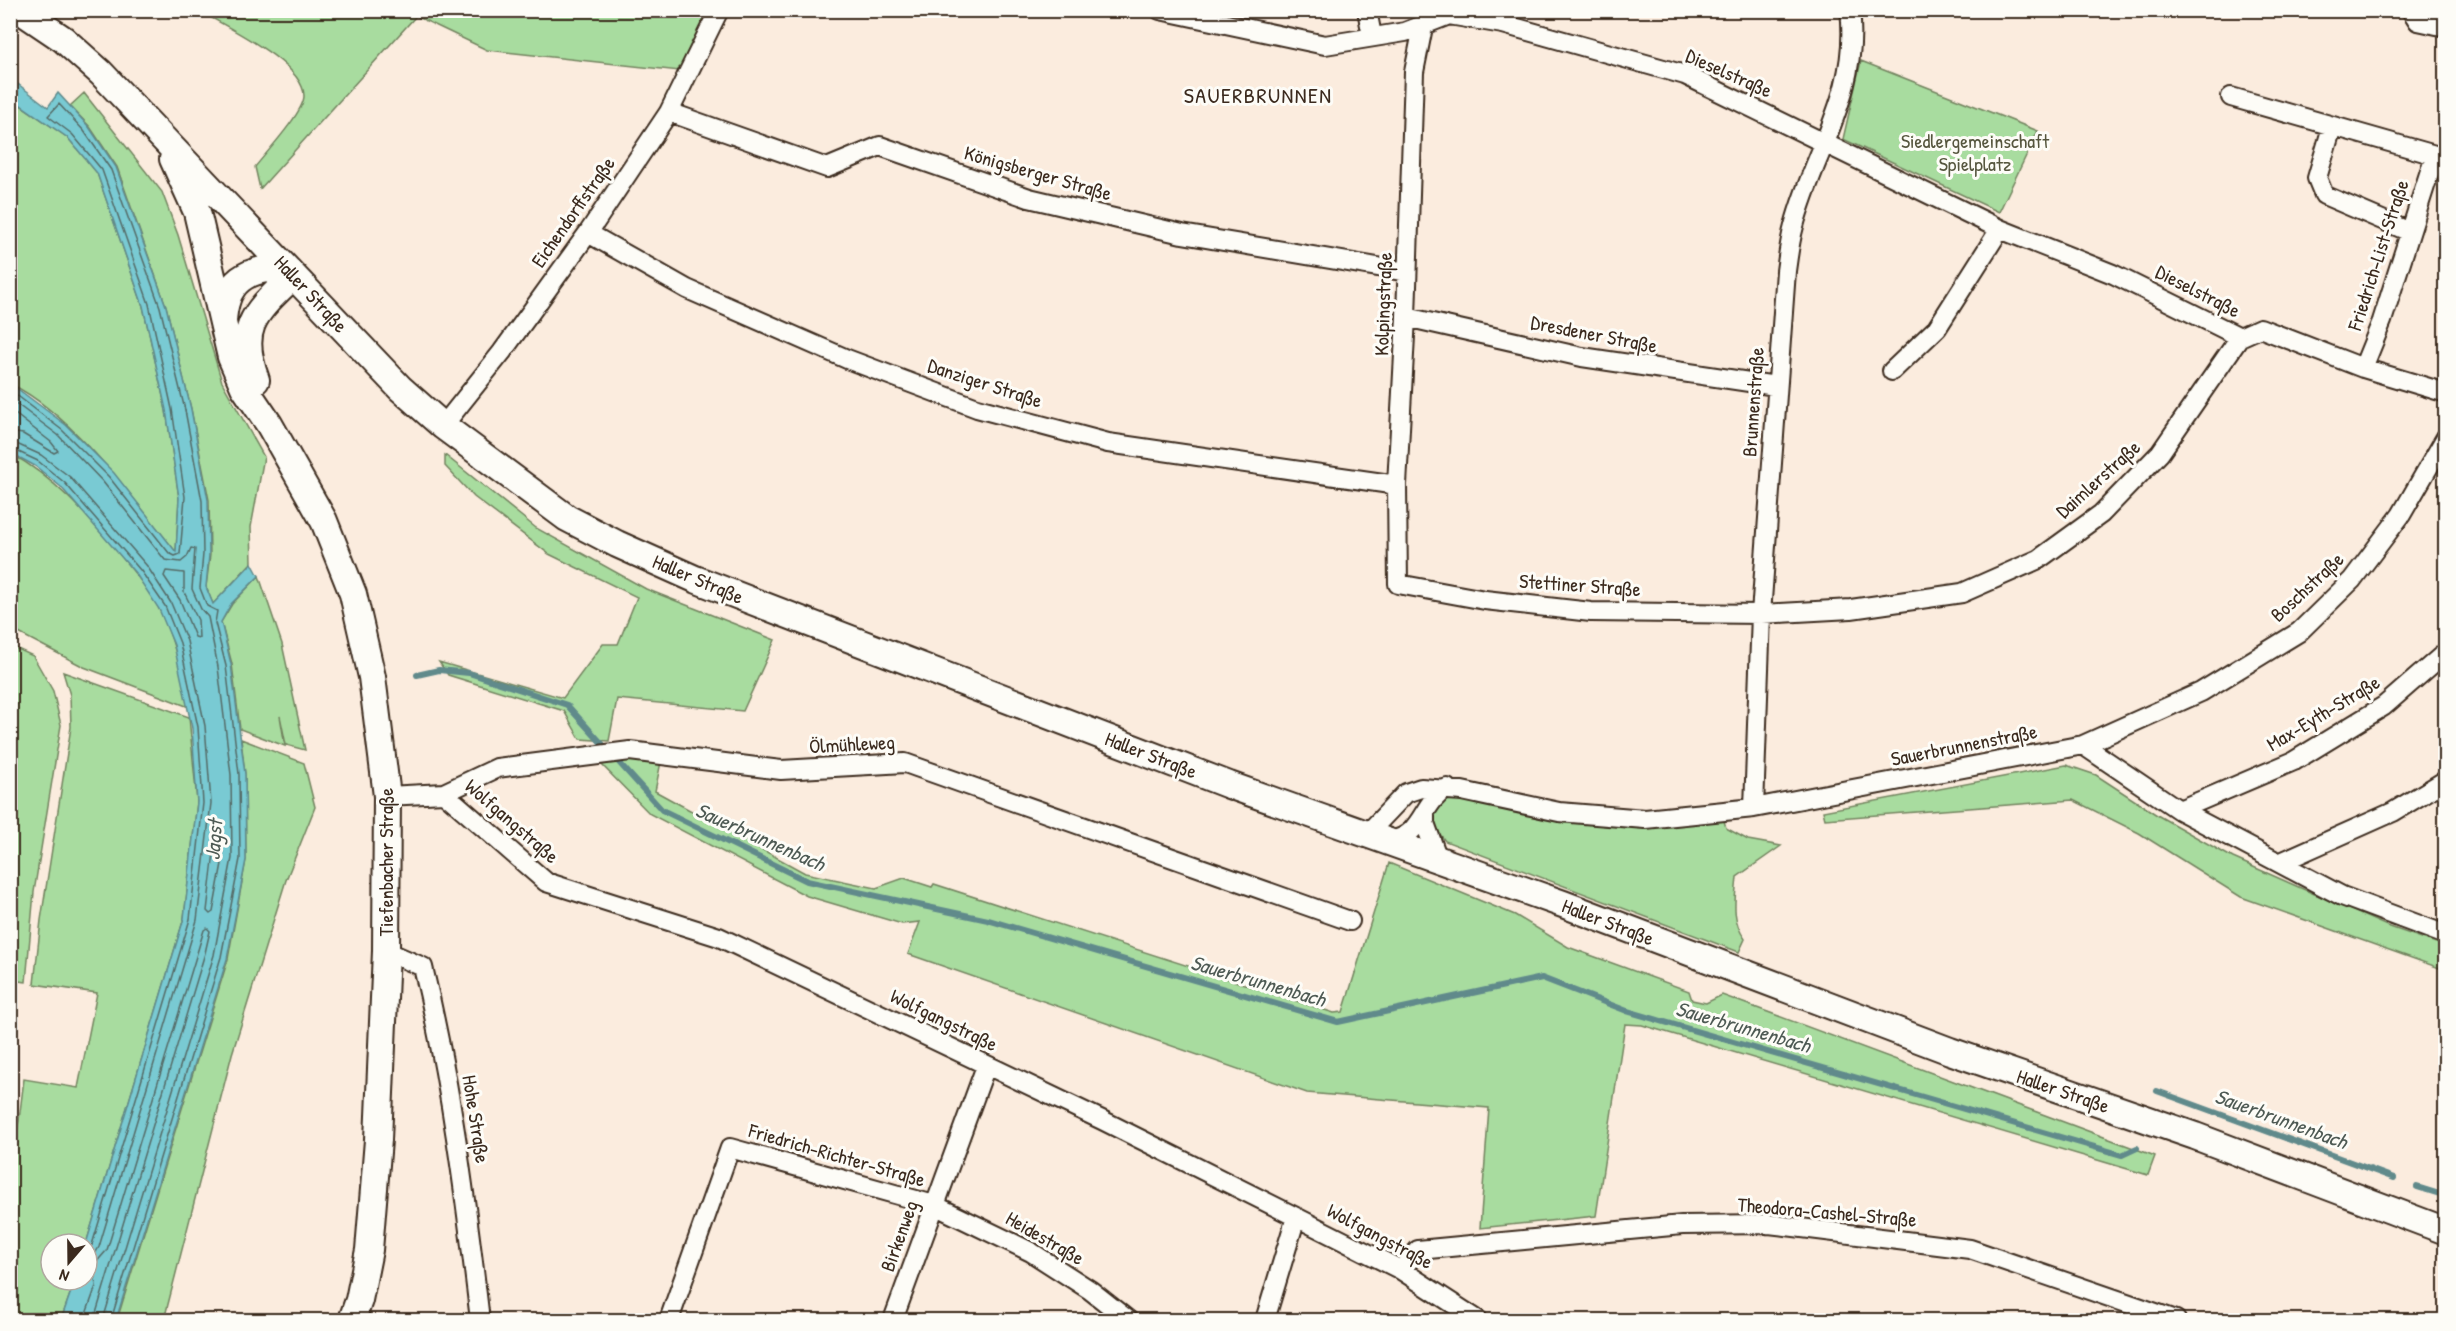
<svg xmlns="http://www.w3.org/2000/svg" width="2456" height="1331" viewBox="0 0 2456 1331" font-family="'Patrick Hand',sans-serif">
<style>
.green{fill:#a8dc9f;stroke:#72835e;stroke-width:1.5}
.water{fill:#79cad3;stroke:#608a8b;stroke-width:1.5}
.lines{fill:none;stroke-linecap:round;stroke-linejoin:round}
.shore{stroke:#546a66;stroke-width:1.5}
.stream{stroke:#608a8b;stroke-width:6}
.street-casing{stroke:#3b2a1e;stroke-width:22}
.secondary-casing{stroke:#3b2a1e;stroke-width:30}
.street{stroke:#fdfcf7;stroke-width:18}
.secondary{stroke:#fdfcf7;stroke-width:26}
.labels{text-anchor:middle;stroke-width:6;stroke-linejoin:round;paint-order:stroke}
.street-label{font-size:20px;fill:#3b2a1e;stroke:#fdfcf7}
.park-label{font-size:20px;fill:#56563e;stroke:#fdfcf7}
.water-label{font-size:21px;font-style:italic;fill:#4e5a54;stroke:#fdfcf7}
.quarter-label{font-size:22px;letter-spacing:1.5px;fill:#3b2a1e;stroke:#fdfcf7}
</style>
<rect width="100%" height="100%" fill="#fbecde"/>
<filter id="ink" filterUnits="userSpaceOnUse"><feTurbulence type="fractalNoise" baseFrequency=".0167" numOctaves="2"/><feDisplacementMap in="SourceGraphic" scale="12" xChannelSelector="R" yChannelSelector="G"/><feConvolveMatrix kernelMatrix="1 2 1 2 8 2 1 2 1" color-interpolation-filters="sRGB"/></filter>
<g filter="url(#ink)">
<!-- green -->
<path class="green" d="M200 11H719L689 72 487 50 416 16 260 189 255 167C266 153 304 112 304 96 304 63 224 26 200 11Z
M1861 61 2038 131 1999 212 1843 139Z
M84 93 162 192 178 235 222 382 264 457 251 527 252 562 213 604 206 587 210 555 209 500 191 409 166 306 117 167 90 127 70 106Z
M10 98 68 138 97 173 143 306 166 410 179 498 176 552C132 497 74 416 11 384Z
M10 453C55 478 85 513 117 551 132 570 149 589 160 611 175 641 181 674 189 707L84 667 11 629Z
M445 455 536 528 646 589 775 640 743 711 617 699 609 741 580 739 564 711 448 675 439 662 563 698 603 644H618L637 597 549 554 474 497 445 466Z
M259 576 282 644 305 750 286 745 280 716 285 746 240 729 232 664 221 622 232 604Z
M11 646 33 656 53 691 61 725 34 892 26 982 10 980Z
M63 672 189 717 197 802 184 918 86 1244H51V1280H75L61 1320H11V1164L19 1120 24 1079 78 1088 97 993 34 984 41 920 71 727 70 695Z
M241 739 304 763 315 807 286 880 232 1054 164 1320H117L228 959 246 860 245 774Z
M630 760 661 762 655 791 805 873 876 888 904 878 932 887 934 884 1334 1013 1343 1012 1389 863 1515 915 1568 947 1689 991 1692 1000 1706 1003 1722 995 2155 1156 2148 1175 1642 1025 1625 1024 1596 1216 1480 1228 1489 1108 1307 1093 908 954 920 922 902 924 807 896 650 814 601 764Z
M2066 765 2096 775 2157 815 2233 858 2387 926 2445 946V970L2241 897 2139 833 2073 800 1825 819 1823 811Z
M1436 795 1559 812 1722 813 1726 828 1748 840 1781 846 1737 877C1735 900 1731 920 1745 939L1739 952 1445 841 1437 830 1430 802Z"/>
<!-- water -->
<path class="water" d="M10 78 48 107 58 93 89 127 116 167 166 306 191 409 208 500 209 555 206 587 213 604 252 563 259 576 231 604 221 622 231 664 245 774 246 860 227 959 116 1320H61L75 1280H87L86 1244 184 918 197 802 192 728 174 645 159 609 136 574 61 487 35 466 11 453V384L66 425 114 473 176 552 179 498 166 410 143 306 97 173 68 138 11 98Z"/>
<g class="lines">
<!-- shore -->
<path class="shore" d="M10 390 62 430 109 477 169 553 175 556 180 554 185 497 172 409 149 304 102 170 72 134 48 116 59 104 84 131 111 170 160 307 185 410 202 501 203 554 200 588 207 606 217 611 215 623 226 666 239 774 240 859 221 957 111 1320
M10 399 58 435 103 482 165 560 181 562 187 557 191 548 195 549 192 589 201 609 208 617 218 667 231 775 232 858 214 955 103 1320
M10 410 51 442 58 451 54 453 23 434 10 432
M10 441 41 455 70 477 147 566 171 603 187 641 205 726 211 803 197 920 99 1247 95 1254 87 1257
M10 448 38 461 65 483 141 571 165 606 180 643 198 727 203 803 190 919 92 1245 87 1250
M166 571 184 573V592L198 620 199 638 195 637 180 600 164 576Z
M221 825 223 858 213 912 210 914 207 911 217 827Z
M84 1320 96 1286 93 1266 107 1250 204 930 207 928 210 931 205 953 94 1320"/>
<!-- stream -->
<path class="stream" d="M417 675 439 670 469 673 567 705 662 810 807 881 988 920 1338 1022 1542 978 1627 1011 2122 1155 2137 1148
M2157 1091 2394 1178
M2417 1187 2446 1196"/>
<defs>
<path id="street" d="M1160 10 1325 45 1405 32 1449 15 1503 24 1685 75 2000 229 2113 274 2240 337 2260 328 2363 368 2446 393
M1367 10 1372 36
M2411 10 2418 21 2446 27
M1423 27 1414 72 1406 317 1397 485 1398 584 1485 600 1591 612 1761 614 1851 609 1962 593 2039 559 2101 514 2160 453 2240 337
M2231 97 2435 155
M669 112 827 168 880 146 1029 198 1182 234 1407 272
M2332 127 2317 178 2324 195 2410 232
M588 233 687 289 847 359 977 408 1108 443 1397 485
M1406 317 1582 357 1776 386
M2363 368 2382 321 2435 155 2446 157
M1892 371 1937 328 2000 229
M443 426 502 352 588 233 669 112 719 10
M2083 745 2201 692 2299 632 2352 580 2401 515 2446 437
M444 793 497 768 630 751 781 770 905 763 1350 921
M387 796 444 793 546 882 719 937 1102 1120 1296 1217 1401 1270 1478 1320
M1754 808 1761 614 1786 271C1788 256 1790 240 1794 226 1814 150 1860 93 1850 10
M2179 810 2294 761 2384 706 2446 652
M1425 812V823L1438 859
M1368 833 1406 793 1421 788 1462 791 1559 812 1645 819 1754 808 2083 745 2179 810 2342 896 2446 935
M1389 838 1390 841C1424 835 1420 804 1447 788
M2281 862 2393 812 2446 780
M386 951 423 967C451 1083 466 1201 480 1320
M1401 1270 1418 1250 1682 1225 1769 1224 1970 1249 2176 1320
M669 1320 730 1148 934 1205 1031 1252 1090 1290 1128 1320
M893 1320 986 1066
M1265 1320 1296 1217"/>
<path id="secondary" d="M20 10 63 39 101 73 400 388 443 426 567 518 617 544 695 579 1229 785 1563 904 1950 1051 2195 1136 2446 1231
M173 159 197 212 231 357 244 387 269 424 324 521 353 594 372 677 387 796 386 951 378 1140 369 1250 359 1300 352 1320
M223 322C225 280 246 269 285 267
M256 380C236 326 256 312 293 276"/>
</defs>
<!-- street casing -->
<use href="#street" class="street-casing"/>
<!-- secondary casing -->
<use href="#secondary" class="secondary-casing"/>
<!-- street -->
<use href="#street" class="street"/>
<!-- secondary -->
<use href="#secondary" class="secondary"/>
</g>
</g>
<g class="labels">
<!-- street labels -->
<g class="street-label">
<text transform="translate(1729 73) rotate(24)" y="7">Dieselstraße</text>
<text transform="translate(1038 173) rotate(16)" y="7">Königsberger Straße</text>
<text transform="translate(573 212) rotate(-55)" y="7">Eichendorffstraße</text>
<text transform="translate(2378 255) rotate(-72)" y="7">Friedrich-List-Straße</text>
<text transform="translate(2198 291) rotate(27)" y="7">Dieselstraße</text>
<text transform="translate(311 294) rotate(47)" y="7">Haller Straße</text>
<text transform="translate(1383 304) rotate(-88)" y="7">Kolpingstraße</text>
<text transform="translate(1594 334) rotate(11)" y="7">Dresdener Straße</text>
<text transform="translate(985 383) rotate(18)" y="7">Danziger Straße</text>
<text transform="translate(1753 402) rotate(-86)" y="7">Brunnenstraße</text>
<text transform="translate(2098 479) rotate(-42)" y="7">Daimlerstraße</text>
<text transform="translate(698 579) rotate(23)" y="7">Haller Straße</text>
<text transform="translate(1580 585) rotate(4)" y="7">Stettiner Straße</text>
<text transform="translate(2307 587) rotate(-43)" y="7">Boschstraße</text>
<text transform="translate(2323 713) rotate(-31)" y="7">Max-Eyth-Straße</text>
<text transform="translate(852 744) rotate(-3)" y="7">Ölmühleweg</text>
<text transform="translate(1964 745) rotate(-11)" y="7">Sauerbrunnenstraße</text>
<text transform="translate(1151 755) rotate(21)" y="7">Haller Straße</text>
<text transform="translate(512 821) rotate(41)" y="7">Wolfgangstraße</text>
<text transform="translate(386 862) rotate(-90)" y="7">Tiefenbacher Straße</text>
<text transform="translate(1608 922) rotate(21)" y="7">Haller Straße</text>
<text transform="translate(944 1020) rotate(26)" y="7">Wolfgangstraße</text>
<text transform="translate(2063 1091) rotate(19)" y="7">Haller Straße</text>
<text transform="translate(476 1119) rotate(81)" y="7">Hohe Straße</text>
<text transform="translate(837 1155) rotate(16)" y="7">Friedrich-Richter-Straße</text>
<text transform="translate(1827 1212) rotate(5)" y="7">Theodora-Cashel-Straße</text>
<text transform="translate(899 1236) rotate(-70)" y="7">Birkenweg</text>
<text transform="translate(1380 1236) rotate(28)" y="7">Wolfgangstraße</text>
<text transform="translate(1045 1238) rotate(30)" y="7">Heidestraße</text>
</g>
<!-- park labels -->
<g class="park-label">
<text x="1975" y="148">Siedlergemeinschaft<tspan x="1975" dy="23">Spielplatz</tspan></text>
</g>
<!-- water labels -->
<g class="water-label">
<text transform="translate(760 837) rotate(24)" y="7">Sauerbrunnenbach</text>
<text transform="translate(214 840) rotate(-86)" y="7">Jagst</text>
<text transform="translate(1258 981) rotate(16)" y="7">Sauerbrunnenbach</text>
<text transform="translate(1743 1027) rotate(16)" y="7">Sauerbrunnenbach</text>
<text transform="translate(2281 1119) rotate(20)" y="7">Sauerbrunnenbach</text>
</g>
<!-- quarter labels -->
<g class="quarter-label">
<text x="1258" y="103">SAUERBRUNNEN</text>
</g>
</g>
<!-- margin -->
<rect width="2456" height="1331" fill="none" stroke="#fdfcf7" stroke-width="36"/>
<rect x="18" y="18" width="2420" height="1295" fill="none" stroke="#3b2a1e" stroke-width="2" filter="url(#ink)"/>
<!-- north arrow -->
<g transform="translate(69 1262) rotate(200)"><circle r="28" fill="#fdfcf7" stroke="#afa8a0" stroke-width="1.5"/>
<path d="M0-4.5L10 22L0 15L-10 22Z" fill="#3b2a1e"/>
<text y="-9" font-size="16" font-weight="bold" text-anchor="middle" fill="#3b2a1e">N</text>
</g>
</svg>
